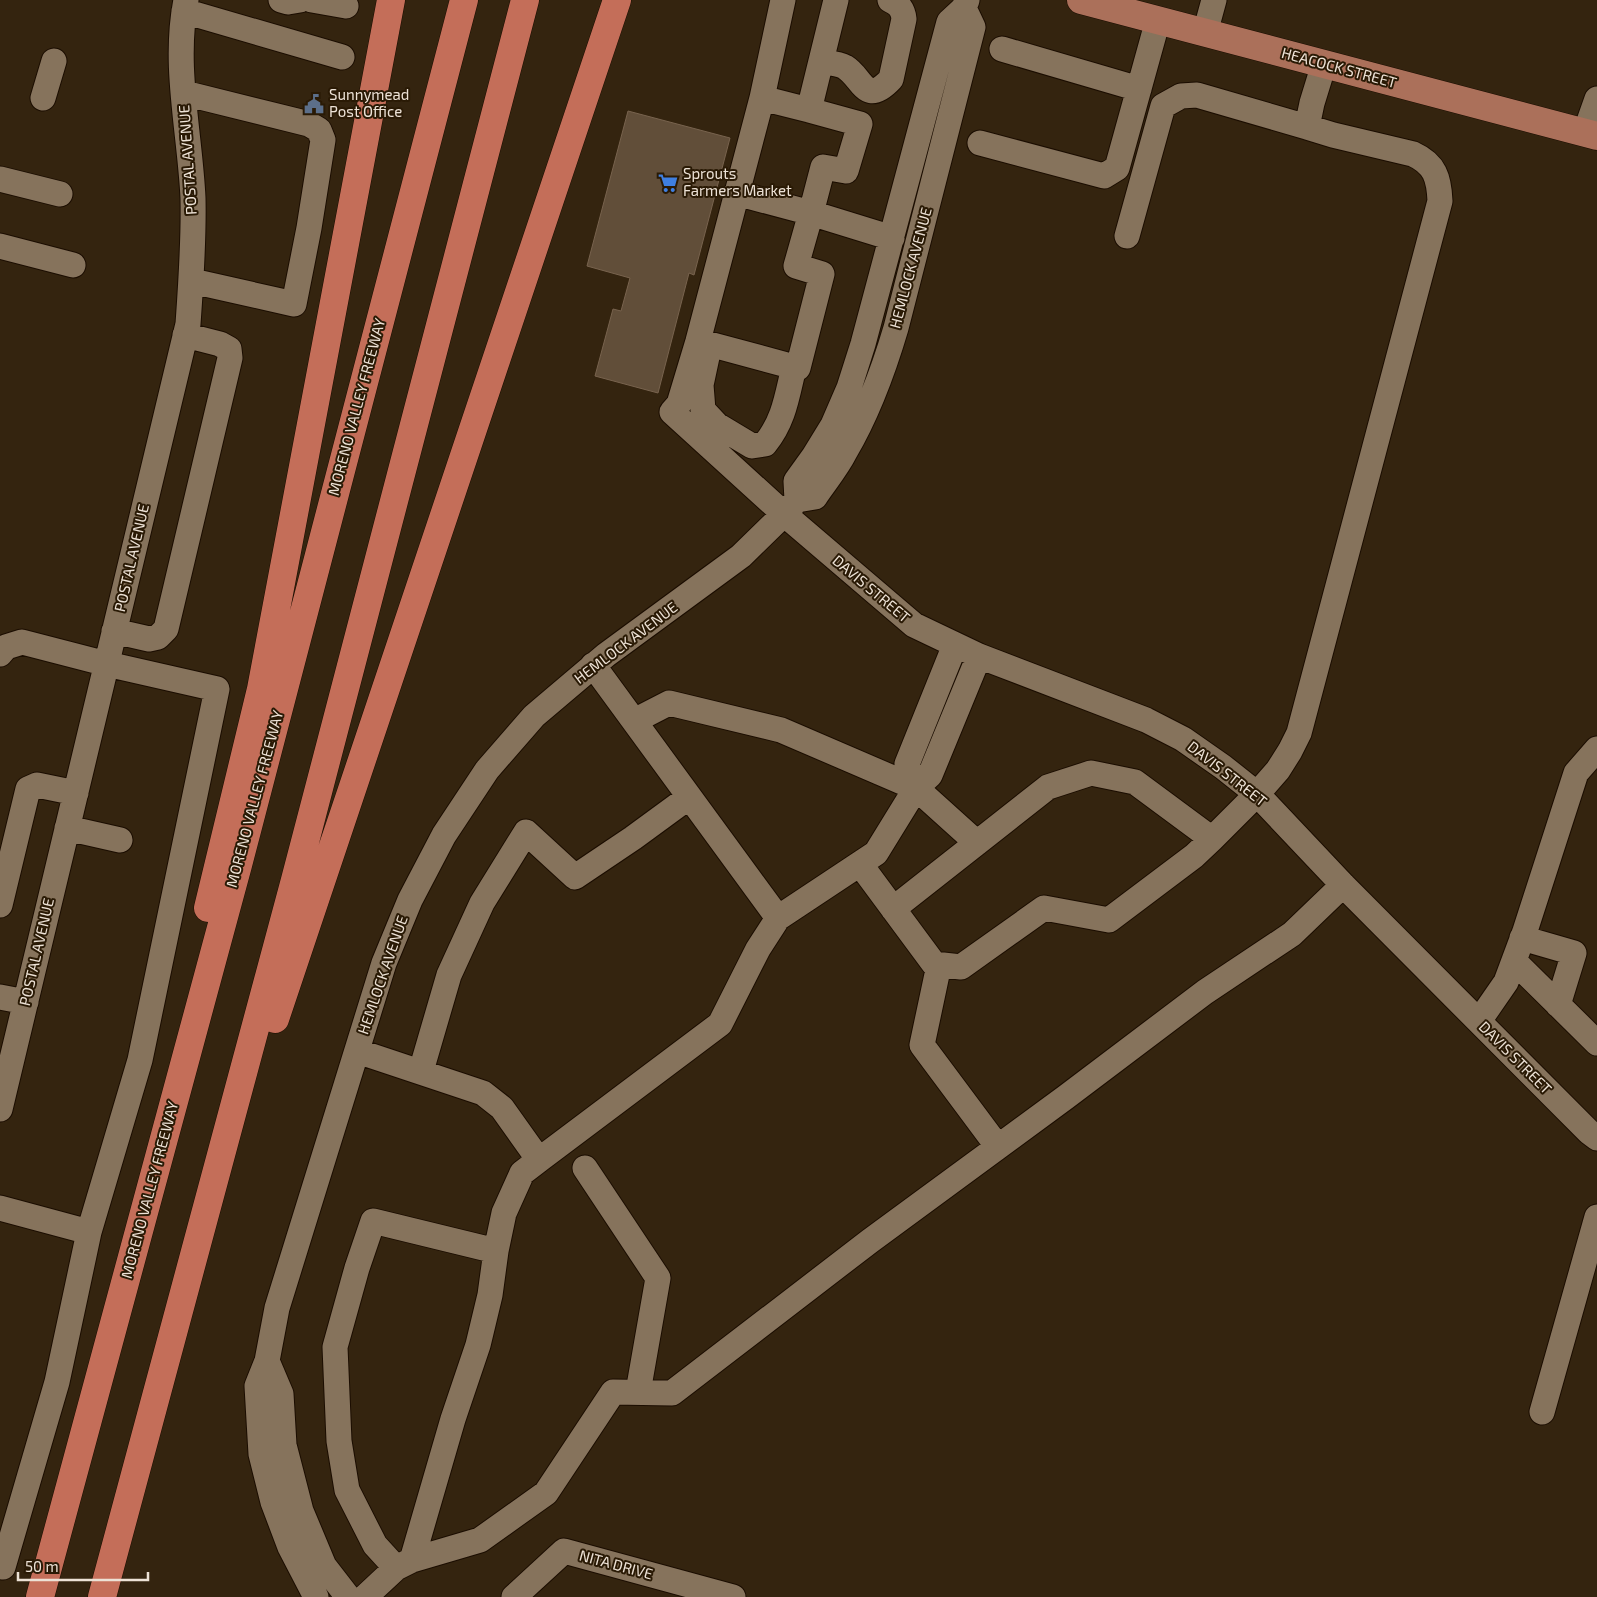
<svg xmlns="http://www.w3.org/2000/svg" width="1597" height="1597" viewBox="0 0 1597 1597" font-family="'Exo 2',sans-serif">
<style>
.building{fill:#614e39;stroke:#78634e}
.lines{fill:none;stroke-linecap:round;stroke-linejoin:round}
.minor-casing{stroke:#1b0d00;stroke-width:27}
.major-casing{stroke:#1b0d00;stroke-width:29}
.highway-casing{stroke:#1b0d00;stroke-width:29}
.minor{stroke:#86735c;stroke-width:25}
.major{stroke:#ab705a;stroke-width:28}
.highway{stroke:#c46e59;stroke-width:28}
.labels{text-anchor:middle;stroke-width:4;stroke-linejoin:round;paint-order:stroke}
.street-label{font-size:15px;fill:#ede2d6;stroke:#2a1a05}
.poi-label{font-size:15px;fill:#ede2d6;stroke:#2a1a05;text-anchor:start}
</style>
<rect width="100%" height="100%" fill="#34240f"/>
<!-- building -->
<path class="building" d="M628 111 730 138 694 275 689 273 658 393 595 376 613 309 621 311 630 278 587 266Z"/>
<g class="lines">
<defs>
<path id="minor" d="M281 0 288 2 300 0
M312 0 346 6
M184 11 342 57
M1205 33 1214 0
M1002 49 1139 89
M821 62C828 63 838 63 845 67 863 78 865 107 891 79L904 19C903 9 899 4 890 0
M184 93 309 124 319 130 323 140 309 228 294 304 192 281
M43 98 54 61
M762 98 783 0
M1585 133 1597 99
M980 143 1104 176 1117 168 1158 20
M0 179 60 194
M736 193 811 213 823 167 846 171 860 124 809 110 836 0
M1127 236 1163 106 1181 96 1197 95 1307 127
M892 238 811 213 796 266 822 274 798 368 698 341 679 404 672 412 784 514 914 625 979 656 1146 720 1183 739 1223 767 1257 794 1343 885 1589 1132 1597 1138
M0 246 73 265
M698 341 762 98 809 110
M707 357 701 385 703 410 717 425 752 446 765 444C784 421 787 396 794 367
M797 500 796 481 814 456 833 425 849 388 863 344 949 22 964 8 967 0
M114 631 149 639 158 637 166 629 230 358 229 349 220 344 185 335
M0 654 6 647 22 642 107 664 217 689 140 1060 89 1232
M634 721 669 703 781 730 916 788 977 843
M916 788 907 764 955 645
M67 828 120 840
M860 864 934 964 961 967 1044 908 1109 920 1194 856 1212 839 1257 794 1278 770 1290 751 1299 733 1440 201C1439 178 1435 164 1413 154L1333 135 1307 127 1312 103 1324 64
M0 905 28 789 37 785 76 793
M893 909 1048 787 1091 773 1135 782 1212 839
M778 918 876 853 916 788 930 775 979 656
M1522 938 1574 953 1558 1005
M1514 961 1597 1043
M939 965 922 1045 998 1147
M0 997 26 1002
M1479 1021 1506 982 1525 931 1576 773 1597 749
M357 1051 483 1093 502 1108 539 1160 522 1173 504 1213 496 1251 373 1221 357 1268 335 1347 339 1441 347 1490 375 1545 396 1568
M421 1071 449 975 482 903 526 832 575 877 633 838 689 797
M0 1109 188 324C191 282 194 241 193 198 190 133 173 65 186 0
M539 1160 720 1024 758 949 778 918 593 665
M585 1168 658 1278 638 1392
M0 1208 89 1232 57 1382 3 1567
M267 1361 281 1394 284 1445 301 1511 324 1566 348 1597
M1542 1412 1597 1217
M412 1560 453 1419 478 1345 490 1295 496 1251
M316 1597 290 1547 273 1502 261 1454 257 1386 267 1361 277 1308 384 963 410 900 444 835 487 770 534 716 606 655 741 556 784 514 797 500 815 497C825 482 837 468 845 452 868 413 883 372 896 328L973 27 964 8
M365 1597 396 1568 412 1560 480 1540 546 1493 613 1392 672 1393 870 1241 1066 1097 1205 992 1292 934 1343 885
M514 1597 564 1551 733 1597"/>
<path id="major" d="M1081 0 1597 136"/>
<path id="highway" d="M208 908 261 689 391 0
M275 1019 617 0
M40 1597 238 865 464 0
M102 1597 295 880 525 0"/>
</defs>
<!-- minor casing -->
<use href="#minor" class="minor-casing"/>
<!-- major casing -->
<use href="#major" class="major-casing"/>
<!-- highway casing -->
<use href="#highway" class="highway-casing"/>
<!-- minor -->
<use href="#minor" class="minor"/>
<!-- major -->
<use href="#major" class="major"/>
<!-- highway -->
<use href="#highway" class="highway"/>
</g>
<!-- icons -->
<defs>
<symbol id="civic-bare" viewBox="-9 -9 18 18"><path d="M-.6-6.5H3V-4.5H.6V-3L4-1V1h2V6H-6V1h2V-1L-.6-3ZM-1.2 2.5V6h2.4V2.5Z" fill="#5c6f8a" stroke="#2a1a05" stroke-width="2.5" paint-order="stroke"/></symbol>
<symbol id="supermarket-bare" viewBox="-9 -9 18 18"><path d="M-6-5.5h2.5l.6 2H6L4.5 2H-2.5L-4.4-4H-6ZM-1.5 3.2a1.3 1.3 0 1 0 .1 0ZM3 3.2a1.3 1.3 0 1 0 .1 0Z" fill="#3f7fe0" stroke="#2a1a05" stroke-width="2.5" paint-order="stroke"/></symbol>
</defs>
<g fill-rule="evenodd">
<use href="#civic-bare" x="300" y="90" width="28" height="28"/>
<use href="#supermarket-bare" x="654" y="169" width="28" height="28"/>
</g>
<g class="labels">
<!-- street labels -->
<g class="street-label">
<text transform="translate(1339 68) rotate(15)" y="5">HEACOCK STREET</text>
<text transform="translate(188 160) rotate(-94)" y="5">POSTAL AVENUE</text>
<text transform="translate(911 268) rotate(-75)" y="5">HEMLOCK AVENUE</text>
<text transform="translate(357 407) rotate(-75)" y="5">MORENO VALLEY FREEWAY</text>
<text transform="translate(132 558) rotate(-77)" y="5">POSTAL AVENUE</text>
<text transform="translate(871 589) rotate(40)" y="5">DAVIS STREET</text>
<text transform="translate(626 643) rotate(-37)" y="5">HEMLOCK AVENUE</text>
<text transform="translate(1227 774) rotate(38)" y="5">DAVIS STREET</text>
<text transform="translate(255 799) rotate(-75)" y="5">MORENO VALLEY FREEWAY</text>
<text transform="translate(37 952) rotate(-77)" y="5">POSTAL AVENUE</text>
<text transform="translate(383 975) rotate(-71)" y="5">HEMLOCK AVENUE</text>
<text transform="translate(1515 1058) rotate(45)" y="5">DAVIS STREET</text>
<text transform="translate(150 1190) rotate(-75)" y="5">MORENO VALLEY FREEWAY</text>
<text transform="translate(616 1565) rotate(15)" y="5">NITA DRIVE</text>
</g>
<!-- poi labels -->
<g class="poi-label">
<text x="329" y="100">Sunnymead<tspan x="329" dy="17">Post Office</tspan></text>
<text x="683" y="179">Sprouts<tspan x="683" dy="17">Farmers Market</tspan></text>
</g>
</g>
<!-- scale -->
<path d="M18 1572v8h130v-8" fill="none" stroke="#ede2d6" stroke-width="2.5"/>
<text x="25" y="1572" font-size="15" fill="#ede2d6" stroke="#2a1a05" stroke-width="4" paint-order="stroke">50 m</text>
</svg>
